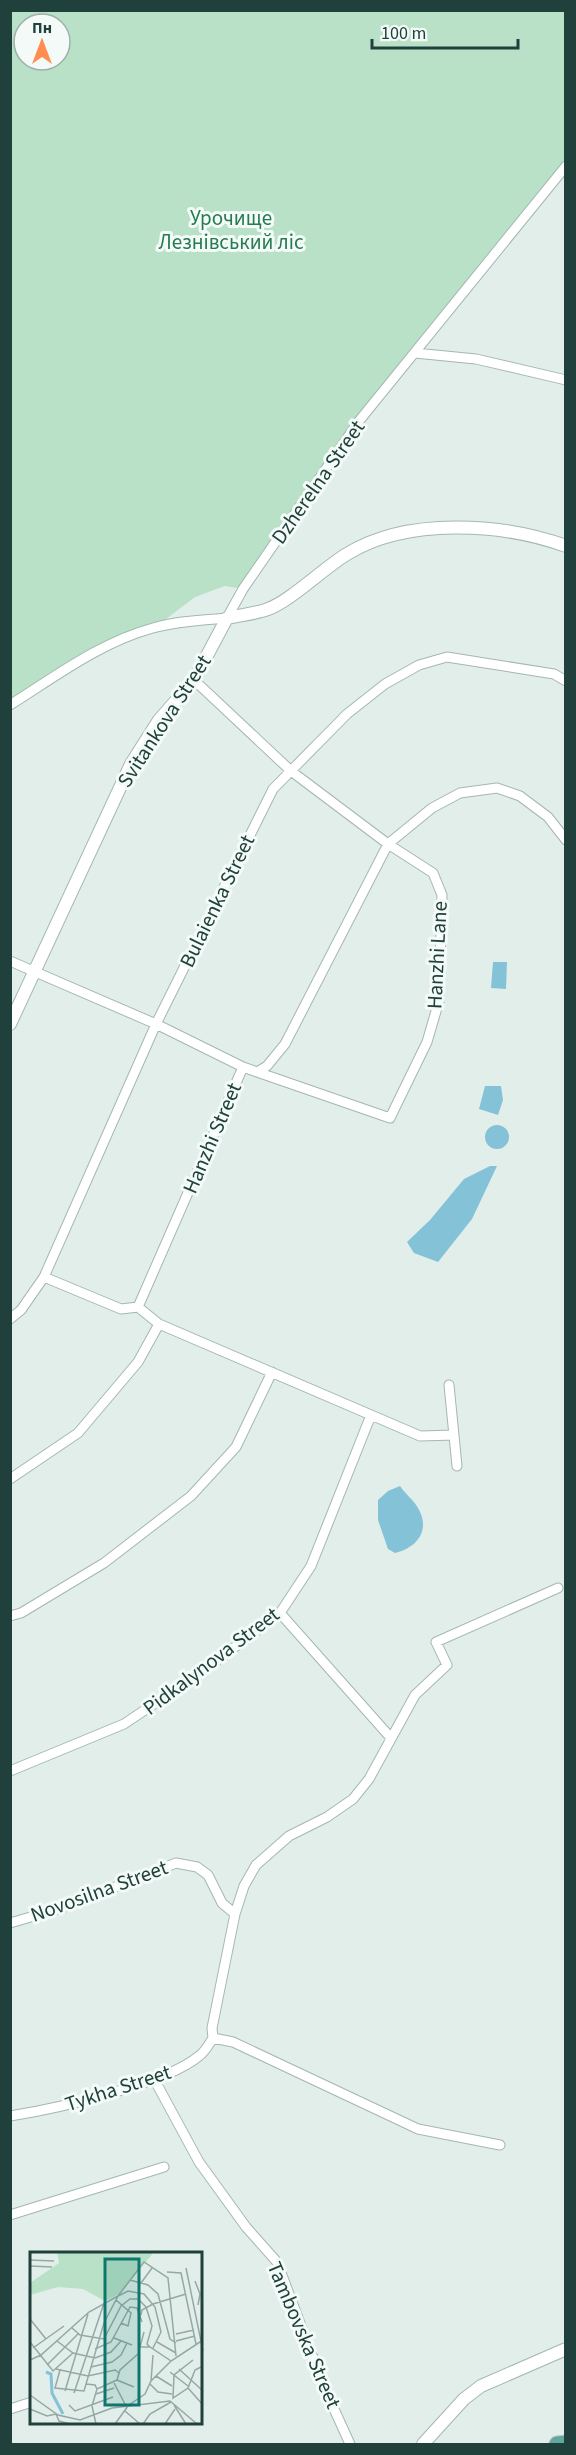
<svg xmlns="http://www.w3.org/2000/svg" width="576" height="2455" viewBox="0 0 576 2455" font-family="'Source Sans 3',sans-serif">
<style>
.green{fill:#b9e1c8;fill-rule:evenodd}
.water{fill:#84c2d8}
.lines{fill:none;stroke-linecap:round;stroke-linejoin:round}
.minor-casing{stroke:#a4b7b2;stroke-width:11}
.tertiary-casing{stroke:#a4b7b2;stroke-width:14}
.primary-casing{stroke:#c1cac8;stroke-width:17}
.minor{stroke:#fff;stroke-width:9}
.tertiary{stroke:#fff;stroke-width:12}
.primary{stroke:#62a89d;stroke-width:15}
.labels{text-anchor:middle;stroke-width:6;stroke-linejoin:round;paint-order:stroke}
.park-label{font-size:21px;fill:#267c50;stroke:#f3faf7}
.street-label{font-size:21px;fill:#20413b;stroke:#f3faf7}
.inset-river{fill:none;stroke:#84c2d8;stroke-width:3}
.inset-road{fill:none;stroke:#94a9a4;stroke-width:1.5}
.view{fill:#0f766e;fill-opacity:0.15;stroke:#0f766e;stroke-width:3}
.inset-edge{fill:none;stroke:#20413b;stroke-width:3}
</style>
<rect width="100%" height="100%" fill="#e2eeea"/>
<!-- green -->
<path class="green" d="M11 11H565V166L359 421 243 589 225 586 195 597 154 628 123 639 11 705ZM24 24H60V60H24Z"/>
<!-- water -->
<path class="water" d="M493 962H507L506 989 491 988Z
M485 1086H501L503 1100 498 1115 479 1109Z
M485 1137a12 12 0 1 1 24 0a12 12 0 1 1-24 0Z
M490 1166H497L472 1219 438 1262 414 1253 407 1242 430 1220 464 1179Z
M400 1486C405 1494 413 1499 418 1508 431 1530 417 1548 395 1553L388 1549 378 1520V1500L388 1491Z"/>
<g class="lines">
<defs>
<path id="minor" d="M415 353 476 359 566 380
M194 680 291 771 388 844 433 873 442 895 439 1001 427 1042 390 1118 257 1072
M10 705C56 676 101 642 153 628 177 621 203 620 227 618L243 589 359 421 566 166
M10 961 156 1024 243 1067
M44 1277 121 1309 138 1307
M10 1319 21 1310 44 1277 156 1024 273 789 347 714 385 684 419 665 447 657 554 674 566 681
M159 1324 420 1436 454 1435
M449 1385 457 1466
M10 1479 78 1433 138 1362 159 1324 138 1307 243 1067 257 1072 267 1066 285 1044 388 844 432 808 460 793 497 788 520 796 548 817 566 840
M280 1613 391 1738
M10 1616 21 1613 104 1563 191 1496 236 1447 272 1372
M10 1771 124 1724 203 1671 280 1613 311 1566 371 1415
M10 1923 65 1907 176 1863 197 1867 208 1875 222 1903 235 1914
M213 2038 212 2028 235 1914 244 1886 256 1865 289 1836 327 1817 353 1799 369 1779 415 1695 447 1665 436 1642 558 1588
M213 2038 233 2042 418 2129 500 2145
M154 2079 199 2162 246 2227 277 2262 324 2387 350 2444
M10 2116C55 2109 166 2084 199 2056 205 2052 209 2044 213 2038
M10 2215 164 2167
M10 2409 32 2402"/>
<path id="tertiary" d="M10 1024 131 764 159 720 194 680 227 618C240 615 255 614 268 609 289 602 325 567 347 554 407 517 502 523 566 546
M423 2444 464 2399 481 2386 566 2349"/>
<path id="primary" d="M557 2444 566 2443"/>
</defs>
<!-- minor casing -->
<use href="#minor" class="minor-casing"/>
<!-- tertiary casing -->
<use href="#tertiary" class="tertiary-casing"/>
<!-- primary casing -->
<use href="#primary" class="primary-casing"/>
<!-- minor -->
<use href="#minor" class="minor"/>
<!-- tertiary -->
<use href="#tertiary" class="tertiary"/>
<!-- primary -->
<use href="#primary" class="primary"/>
</g>
<g class="labels">
<!-- park labels -->
<g class="park-label">
<text x="231" y="225">Урочище<tspan x="231" dy="24">Лезнівський ліс</tspan></text>
</g>
<!-- street labels -->
<g class="street-label">
<text transform="translate(318 482) rotate(-55)" y="7">Dzherelna Street</text>
<text transform="translate(164 721) rotate(-57)" y="7">Svitankova Street</text>
<text transform="translate(217 901) rotate(-64)" y="7">Bulaienka Street</text>
<text transform="translate(437 955) rotate(-87)" y="7">Hanzhi Lane</text>
<text transform="translate(212 1138) rotate(-67)" y="7">Hanzhi Street</text>
<text transform="translate(211 1661) rotate(-37)" y="7">Pidkalynova Street</text>
<text transform="translate(99 1891) rotate(-20)" y="7">Novosilna Street</text>
<text transform="translate(118 2088) rotate(-18)" y="7">Tykha Street</text>
<text transform="translate(304 2335) rotate(67)" y="7">Tambovska Street</text>
</g>
</g>
<!-- overview -->
<g transform="translate(30 2252)">
<rect width="172" height="172" fill="#e2eeea"/>
<path d="M27 0H124L89 42 75 49 53 37 28 35 0 43V31L29 11Z" fill="#b9e1c8"/>
<path class="inset-river" d="M16 120 21 122 22 141 33 162"/>
<path class="inset-road" d="M0 8 24 9M0 14 22 15M156 16 173 99M137 20 151 21 166 92M100 28 118 33 128 42 140 87 146 91M165 29 170 42 168 53M111 31 122 16M86 48 101 61 98 74 91 71M111 63 112 58 123 52 156 42M0 67 16 87M42 76 50 83 74 87 91 54 100 47H108L116 55 122 74 117 92 120 95M114 80 110 95H120L141 109M146 82 164 78M84 86 102 93M27 89 43 101 65 106 81 100 91 89M146 89 165 84M0 90 23 119 43 101M127 90 146 101M3 96 34 74M65 97 81 90 100 55 107 56 112 70M0 108 11 103 59 60 88 44 114 10 138 26 146 104M163 108 144 123 143 146 158 136 165 118 171 115M17 113 48 82M61 115 82 110 91 103 97 91M26 117 58 124 85 118 89 121M149 117 173 139M30 118 25 136 54 139 74 71 88 44 98 39 114 42 125 55 131 80 123 96M140 120 158 134M126 124 142 134M87 128 90 118 108 102M87 128 104 135M121 129 123 103M84 131 96 154M56 132 65 133 67 137 87 128M120 132 128 140 142 142M158 136 173 153M35 139 58 62M44 141 74 51M66 142 84 136M0 143 28 163 50 168 82 156 140 149 167 172M39 153 45 159 83 145M99 153 115 142 121 129 141 109 173 88M144 153 156 172M0 157 17 164 26 162M95 159 110 172M26 162 29 169 40 172M66 172 62 154 67 137M85 172 98 154M113 172 120 162 141 150M135 172 145 157"/>
<path class="view" d="M75 7H109V153H75Z"/>
<rect width="172" height="172" class="inset-edge"/>
</g>
<!-- border -->
<rect width="576" height="2455" fill="none" stroke="#20413b" stroke-width="24"/>
<!-- north arrow -->
<g transform="translate(42 42)"><circle r="28" fill="#f3faf7" stroke="#9fb0ac" stroke-width="1.5"/>
<path d="M0-4.5L10 22L0 15L-10 22Z" fill="#ff8d4f"/>
<text y="-9" font-size="16" font-weight="bold" text-anchor="middle" fill="#20413b">Пн</text>
</g>
<!-- scale -->
<path d="M372 39v9h146v-9" fill="none" stroke="#20413b" stroke-width="3"/>
<text x="381" y="39" font-size="18" fill="#20413b" stroke="#f3faf7" stroke-width="4.5" paint-order="stroke">100 m</text>
</svg>
